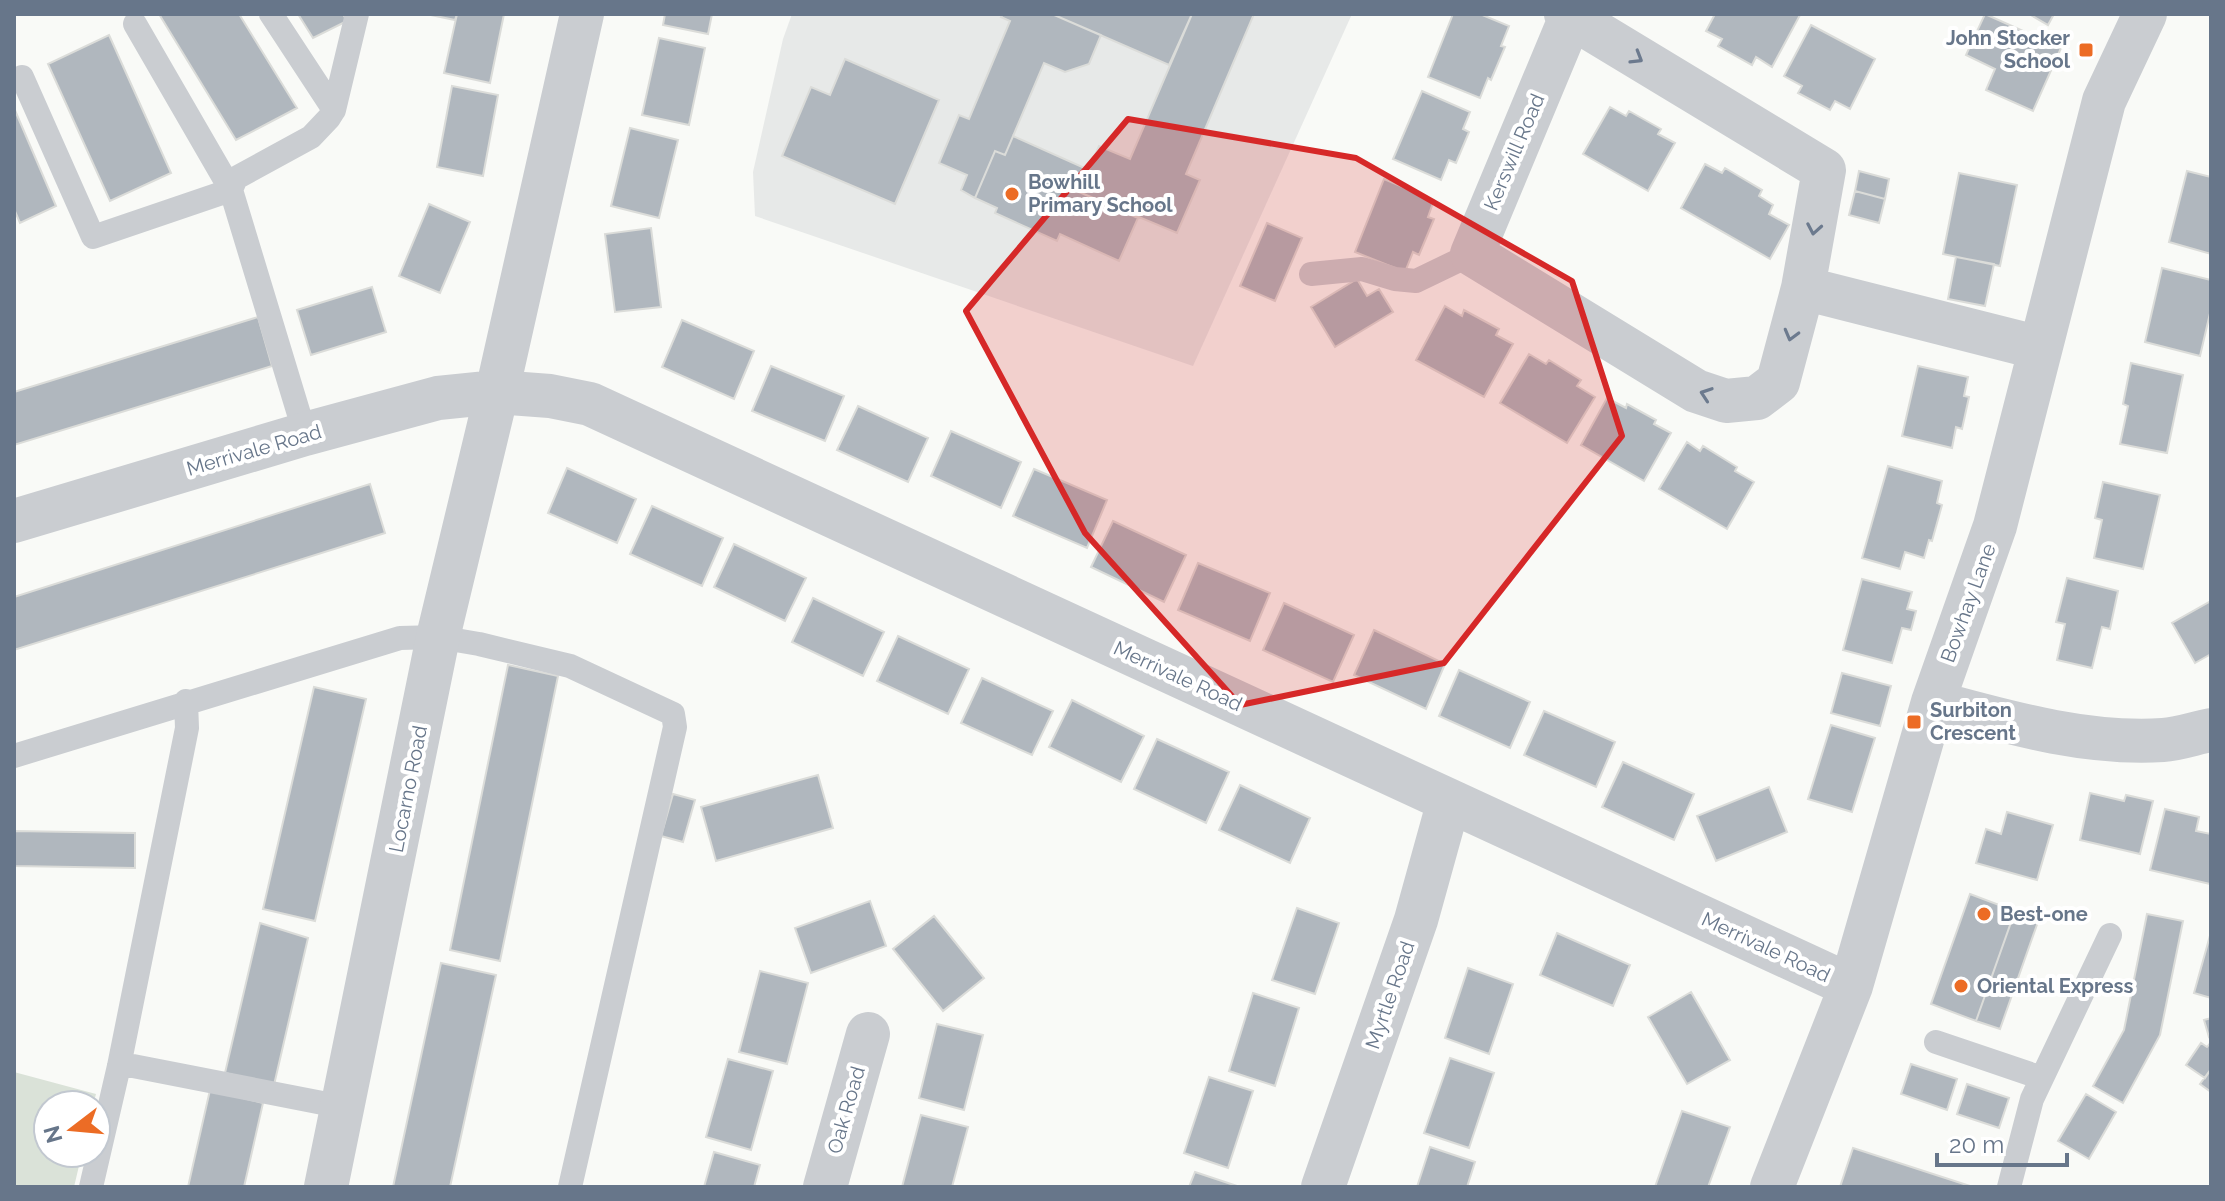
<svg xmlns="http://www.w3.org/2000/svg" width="2225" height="1201" viewBox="0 0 2225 1201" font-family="Raleway,sans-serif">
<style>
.built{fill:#e7e9e8}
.green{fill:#dae2d8}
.building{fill:#b0b7be;stroke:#dbdcd9;stroke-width:2}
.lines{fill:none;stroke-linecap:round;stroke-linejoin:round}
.service{stroke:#cacdd1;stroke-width:24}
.minor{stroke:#cacdd1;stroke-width:44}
.oneway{stroke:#6c7a8e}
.marked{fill:#d62828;fill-opacity:0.2;stroke:#d62828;stroke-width:6;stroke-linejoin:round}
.poi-dot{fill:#ec6c25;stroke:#fff;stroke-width:3}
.labels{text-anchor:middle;stroke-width:8;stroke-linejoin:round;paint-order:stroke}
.poi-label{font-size:20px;font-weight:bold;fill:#67768a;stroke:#fff;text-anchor:start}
.street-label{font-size:20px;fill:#67768a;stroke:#fff}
</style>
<rect width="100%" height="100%" fill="#f9faf7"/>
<!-- built -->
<path class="built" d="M792 14H1352L1193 366 755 216 753 172 783 39Z"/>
<!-- green -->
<path class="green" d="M14 1072 96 1094 93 1105H48V1153H82L74 1187H14Z"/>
<!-- building -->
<path class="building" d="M159 14H239L297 108 236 140Z
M298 14H343L347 21 313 38Z
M426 14H457L455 20Z
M457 14H504L490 83 444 73Z
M665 14H712L708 34 663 25Z
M1003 14H1052L1101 35 1089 64 1065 72 1044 63 1005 155 995 151 975 198 961 190 967 175 939 163 959 115 969 119 1010 21 1001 17Z
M1052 14H1192L1169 65Z
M1192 14H1254L1186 174 1200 180 1177 233 1079 192 1099 146 1130 159Z
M1453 14H1480L1509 26 1501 46 1505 47 1491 80 1488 78 1480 98 1428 77Z
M1715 14H1798L1800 15 1772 67 1756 57 1752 65 1718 46 1722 39 1706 31Z
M1985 14 2061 48 2033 111 1986 90 1995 69 1966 55Z
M2029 14H2054L2048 25Z
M1811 25 1875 59 1850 109 1835 101 1830 110 1798 93 1802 86 1784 76Z
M109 35 171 173 110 201 48 64Z
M659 38 705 48 689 125 642 115Z
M845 59 939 100 895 204 782 156 811 87 830 95Z
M452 86 498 95 483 176 437 167Z
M1422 91 1470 112 1463 129 1469 132 1456 163 1449 160 1441 180 1393 159Z
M1610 107 1626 116 1629 111 1661 129 1658 134 1675 143 1648 191 1583 154Z
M14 108 56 206 20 223 14 209Z
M630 128 678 140 659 218 611 206Z
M1013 136 1089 170 1079 192 1138 218 1119 261 1060 234 1057 241 995 213 997 208 975 198 995 151 1005 155Z
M1705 164 1722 173 1725 168 1762 190 1759 196 1773 205 1769 214 1789 225 1770 259 1681 208Z
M1859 171 1889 179 1885 199 1855 191Z
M2187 171 2211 177V254L2169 242Z
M1959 173 2017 185 2000 266 1943 254Z
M1384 179 1434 200 1428 217 1434 219 1419 255 1413 252 1405 272 1355 252Z
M1855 191 1885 199 1879 223 1849 215Z
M429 204 470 222 440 293 399 276Z
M1267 223 1302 238 1275 301 1240 286Z
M651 228 661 307 615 312 605 234Z
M1956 257 1994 264 1985 306 1948 299Z
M2162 268 2211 280V309L2200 356 2145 342Z
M1357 279 1367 296 1379 289 1393 312 1335 347 1311 307Z
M372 287 386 332 311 355 297 310Z
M1445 306 1462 316 1464 310 1499 329 1496 335 1513 344 1484 397 1416 360Z
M258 317 272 366 14 445V392Z
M682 320 754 351 734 399 662 367Z
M1529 354 1546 364 1549 360 1581 380 1577 386 1595 397 1567 443 1500 403Z
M2131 363 2183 375 2167 453 2120 444 2128 406 2123 404Z
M771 366 844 396 825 441 752 411Z
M1918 366 1968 377 1964 396 1969 397 1962 429 1956 427 1952 448 1902 436Z
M1607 398 1626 408 1627 404 1656 420 1654 424 1671 433 1644 481 1581 445Z
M858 406 928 438 908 482 837 450Z
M951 431 1021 462 1001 508 931 476Z
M1687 442 1700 451 1703 446 1737 467 1735 471 1754 482 1727 529 1659 489Z
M1888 466 1942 481 1937 503 1942 505 1932 541 1929 540 1924 558 1905 552 1900 569 1862 558Z
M567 468 636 499 617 543 548 513Z
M1034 469 1107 500 1087 548 1013 516Z
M2103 482 2160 495 2143 569 2094 558 2102 520 2095 518Z
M370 484 385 533 14 650V597Z
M652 506 723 538 702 586 630 554Z
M1113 521 1186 555 1164 602 1091 567Z
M734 544 806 578 785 621 714 587Z
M1198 563 1270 593 1250 641 1178 610Z
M2067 578 2118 591 2110 629 2102 627 2092 668 2057 660 2065 624 2056 622Z
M1862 579 1912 592 1907 609 1916 611 1911 630 1902 628 1892 663 1843 650Z
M813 598 884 632 863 676 792 642Z
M2211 601V654L2195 663 2172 623Z
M1284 603 1354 635 1333 682 1263 650Z
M1374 630 1445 664 1426 709 1354 675Z
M898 636 969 669 948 714 877 681Z
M508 665 558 676 500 961 450 950Z
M1459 670 1530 702 1510 748 1439 716Z
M1842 673 1891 686 1880 726 1831 713Z
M982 678 1053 711 1032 755 961 723Z
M314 687 366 699 315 921 263 909Z
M1072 700 1144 736 1121 782 1049 747Z
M1544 711 1615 742 1596 787 1524 755Z
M1831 725 1875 738 1852 812 1808 799Z
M1157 739 1229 772 1206 823 1134 789Z
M1623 762 1694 794 1674 840 1602 807Z
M818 775 833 828 716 861 701 807Z
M1240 785 1310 818 1290 863 1219 830Z
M1769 787 1787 832 1716 861 1697 816Z
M2090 793 2124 801 2126 795 2153 801 2140 854 2080 840Z
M673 794 695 800 683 842 661 836Z
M2165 809 2199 817 2196 831 2211 834 2210 884 2150 870Z
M2007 812 2053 825 2037 880 1976 863 1986 829 2001 834Z
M14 831 135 833V868L14 866Z
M1970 894 2015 911 1976 1021 1931 1004Z
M870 901 886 946 811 973 795 928Z
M1297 908 1339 923 1315 994 1272 980Z
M2015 911 2039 919 2000 1029 1976 1021Z
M2147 914 2183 921 2160 1035 2123 1103 2093 1086 2124 1030Z
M934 916 984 978 943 1011 893 949Z
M260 923 308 938 274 1085 225 1073Z
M2211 932V998L2194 993Z
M1557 933 1630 965 1613 1006 1540 975Z
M441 963 496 975 450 1187H393Z
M1468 968 1513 984 1489 1054 1445 1038Z
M760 971 808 983 787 1064 739 1052Z
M1691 992 1730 1060 1687 1084 1648 1017Z
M1253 993 1299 1008 1275 1086 1229 1071Z
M2211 1018V1036L2209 1037 2204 1020Z
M937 1024 983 1035 964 1110 919 1098Z
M2211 1042V1069L2205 1078 2186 1065 2201 1043 2207 1047Z
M1450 1058 1494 1073 1469 1148 1424 1133Z
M728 1059 773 1071 751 1150 706 1137Z
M1911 1064 1957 1079 1947 1110 1901 1094Z
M2211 1069V1092L2200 1084Z
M1209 1077 1253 1091 1228 1168 1184 1153Z
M1967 1084 2009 1098 1999 1128 1957 1114Z
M210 1090 263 1103 244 1187H188Z
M2086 1094 2116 1112 2089 1159 2058 1141Z
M1682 1111 1730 1127 1708 1187H1655Z
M921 1115 968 1127 952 1187H902Z
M1430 1147 1475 1162 1467 1187H1417Z
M1853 1148 1973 1187H1840Z
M714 1152 760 1165 754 1187H704Z
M1195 1172 1240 1187H1189Z"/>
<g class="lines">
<!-- service -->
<path class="service" d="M271 14 334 110
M135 24 231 190 305 434
M22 77 93 237 231 190 236 178 311 137 329 118 334 110 357 14
M1311 274 1362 269 1395 279 1416 281 1472 254
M14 756 400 638 438 637 479 644 570 666 673 714 675 727 570 1187
M1936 1042 2042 1078
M119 1066H133L343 1107
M91 1187 119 1066 187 728 186 701
M2009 1187 2032 1099 2110 935"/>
<!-- minor -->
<path class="minor" d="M1566 14 1824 170 1803 288 1778 382 1757 398 1726 401 1696 391 1472 254 1570 19
M1803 288 2040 348
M14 521 305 434 438 398 497 392 550 396 590 404 1851 986
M1933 702C2007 722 2085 745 2163 740 2179 739 2195 733 2211 730
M326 1187 438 637 497 392 582 14
M825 1187 868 1034
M1323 1187 1416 920 1449 801
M1772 1187 1851 986 1933 702 1995 526 2104 101 2145 14"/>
</g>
<!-- one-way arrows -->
<defs><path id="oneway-chevron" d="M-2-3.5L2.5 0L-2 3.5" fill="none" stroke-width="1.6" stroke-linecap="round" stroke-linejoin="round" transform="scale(2)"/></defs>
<g class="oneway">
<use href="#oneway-chevron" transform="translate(1637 58) rotate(31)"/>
<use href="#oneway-chevron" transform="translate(1814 229) rotate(100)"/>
<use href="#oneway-chevron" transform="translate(1791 335) rotate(105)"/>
<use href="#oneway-chevron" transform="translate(1706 394) rotate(-161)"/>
</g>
<!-- marked area -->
<path class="marked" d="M1128 119 1356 158 1572 281 1622 436 1444 663 1240 705 1085 533 966 311Z"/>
<!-- markers -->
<g class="poi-dot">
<rect x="2078" y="42" width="16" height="16" rx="4"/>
<circle cx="1012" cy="194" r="8"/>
<rect x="1906" y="714" width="16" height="16" rx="4"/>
<circle cx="1984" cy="914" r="8"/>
<circle cx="1961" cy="986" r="8"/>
</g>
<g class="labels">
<!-- poi labels -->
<g class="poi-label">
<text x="2070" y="45" text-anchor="end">John Stocker<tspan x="2070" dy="23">School</tspan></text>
<text x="1028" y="189">Bowhill<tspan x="1028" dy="23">Primary School</tspan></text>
<text x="1930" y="717">Surbiton<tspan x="1930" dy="23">Crescent</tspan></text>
<text x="2000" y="921">Best-one</text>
<text x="1977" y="993">Oriental Express</text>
</g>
<!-- street labels -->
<g class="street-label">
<text transform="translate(1514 152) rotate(-67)" y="7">Kerswill Road</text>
<text transform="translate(254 450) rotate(-16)" y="7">Merrivale Road</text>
<text transform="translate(1968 603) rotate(-70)" y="7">Bowhay Lane</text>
<text transform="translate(1178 676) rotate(25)" y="7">Merrivale Road</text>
<text transform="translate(408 789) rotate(-79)" y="7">Locarno Road</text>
<text transform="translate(1766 947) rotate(25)" y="7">Merrivale Road</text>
<text transform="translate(1390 995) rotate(-71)" y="7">Myrtle Road</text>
<text transform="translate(846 1110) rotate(-74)" y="7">Oak Road</text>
</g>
</g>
<!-- border -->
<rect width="2225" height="1201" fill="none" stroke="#67768a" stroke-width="32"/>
<!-- north arrow -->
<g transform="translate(72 1129) rotate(254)"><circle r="38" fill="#ffffff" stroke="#c2c8d0" stroke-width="2"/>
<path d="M0-6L14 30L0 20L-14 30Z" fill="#ec6c25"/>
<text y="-12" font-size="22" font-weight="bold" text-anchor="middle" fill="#67768a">N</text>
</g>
<!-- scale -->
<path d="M1937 1153v12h130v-12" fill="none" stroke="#67768a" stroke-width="4"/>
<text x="1949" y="1153" font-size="24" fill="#67768a" stroke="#ffffff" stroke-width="6" paint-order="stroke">20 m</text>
</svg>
